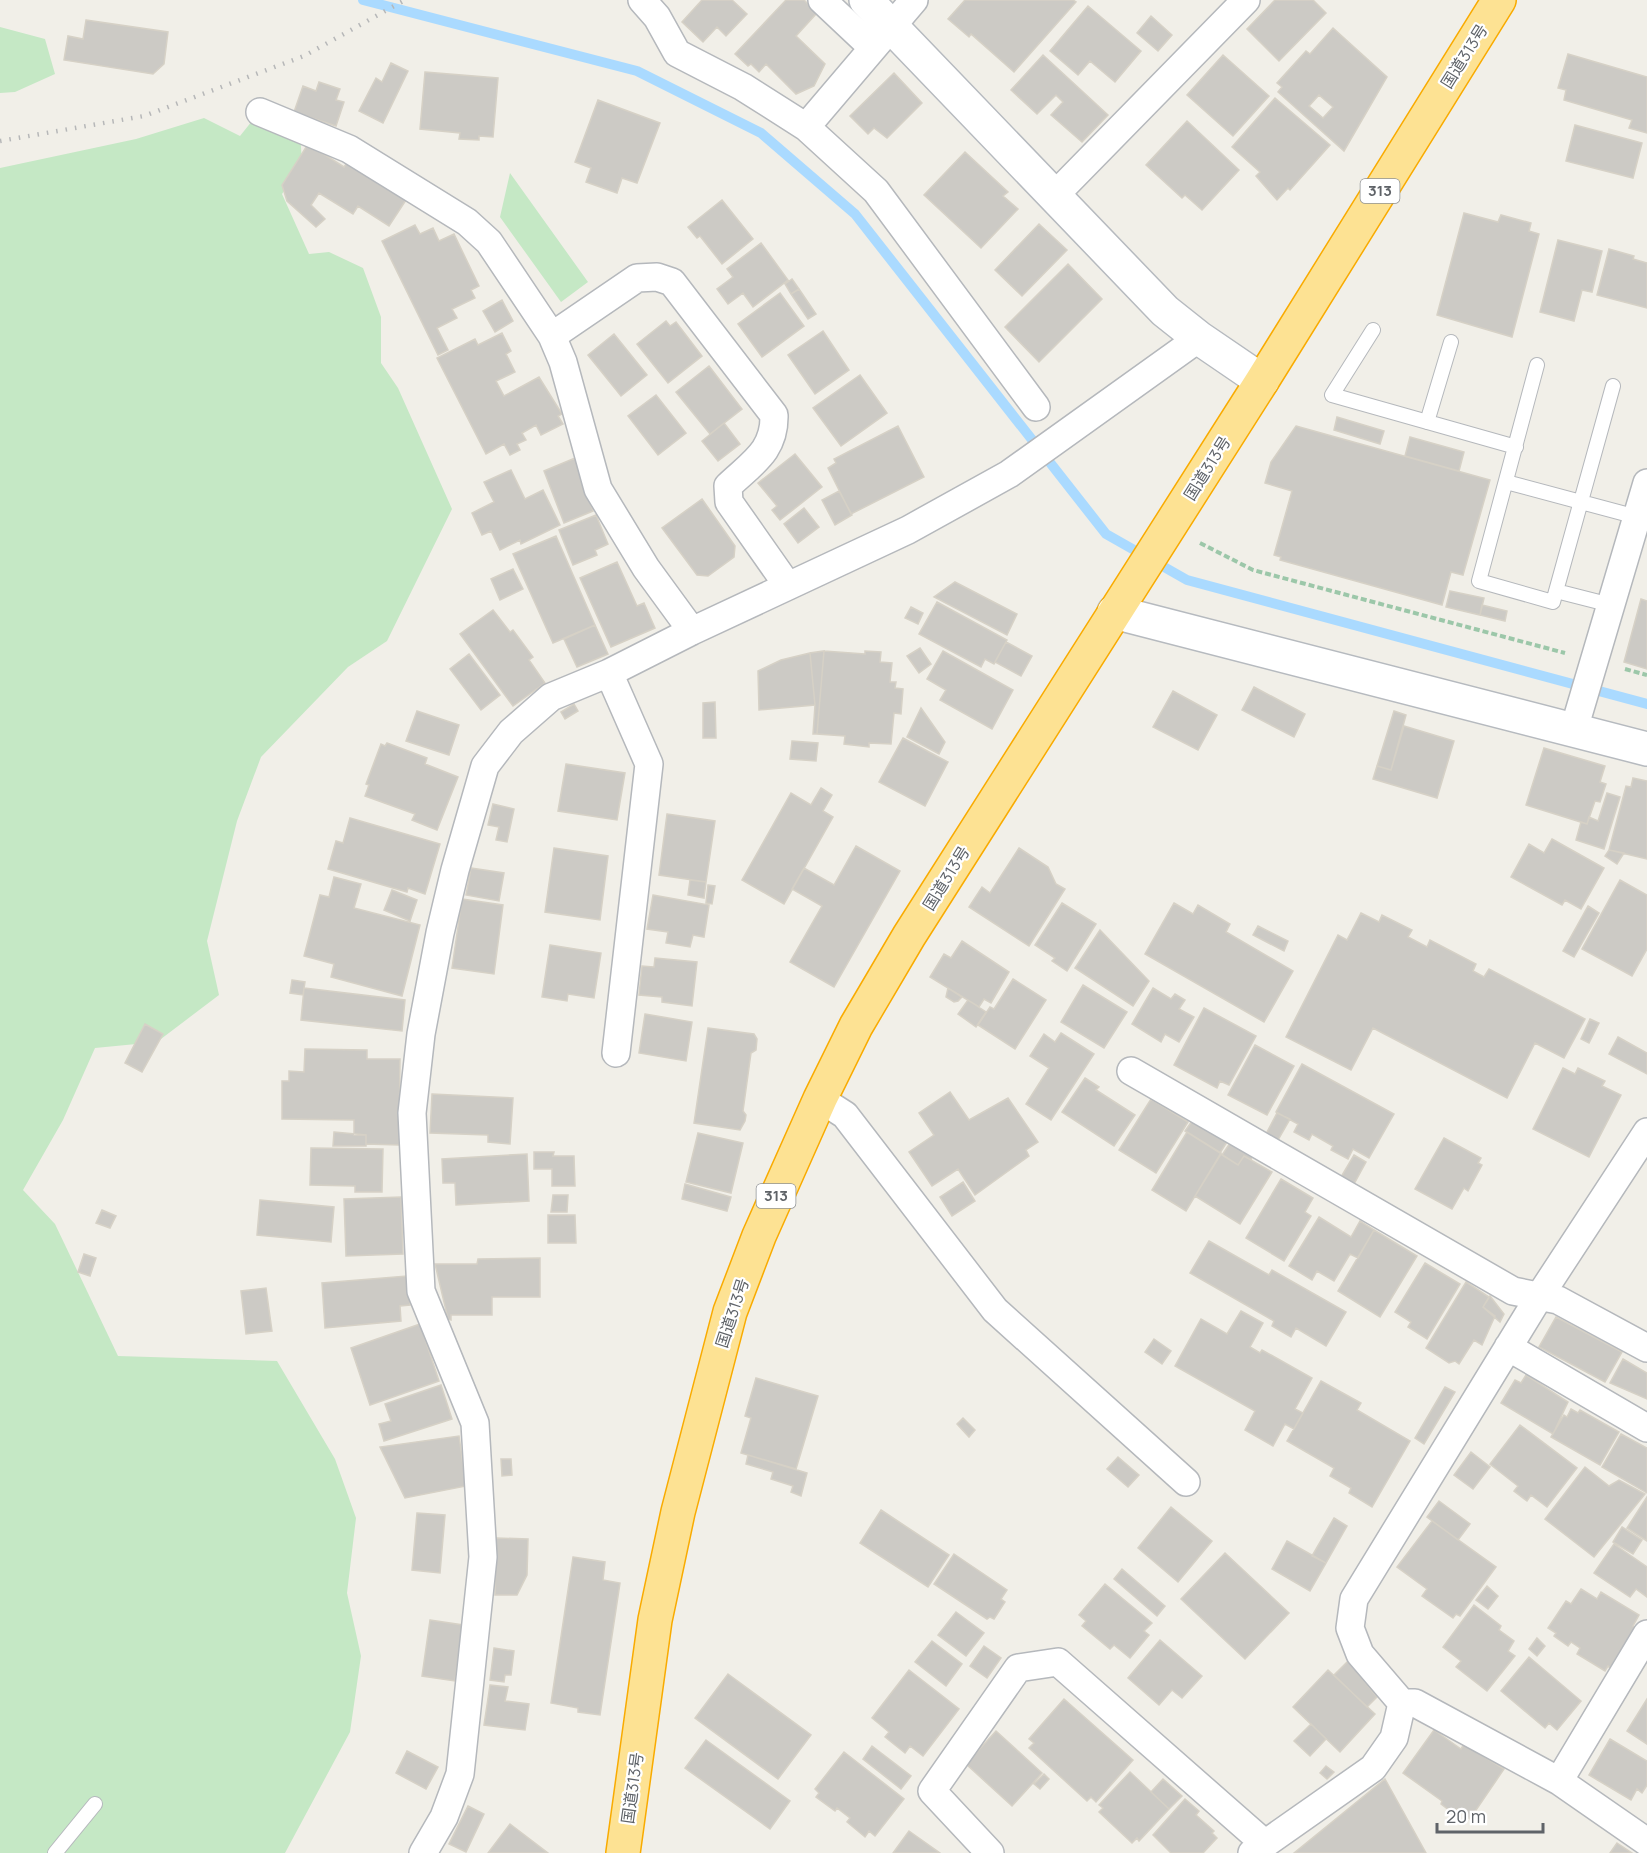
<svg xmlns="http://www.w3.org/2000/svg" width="1647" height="1853" viewBox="0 0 1647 1853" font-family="Manrope,'Noto Sans JP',sans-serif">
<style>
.green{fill:#c5e8c5}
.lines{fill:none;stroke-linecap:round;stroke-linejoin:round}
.stream{stroke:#aadaff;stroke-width:10}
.building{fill:#cccac5;stroke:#d6d1c6;stroke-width:1.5;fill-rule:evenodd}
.lane-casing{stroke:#b5b8bc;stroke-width:16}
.street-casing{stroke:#b5b8bc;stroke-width:30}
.secondary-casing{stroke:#b6babf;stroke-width:36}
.highway-casing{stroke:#f9ab00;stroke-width:36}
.path{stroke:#9cc7a9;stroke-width:4;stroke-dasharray:6 3;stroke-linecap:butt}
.lane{stroke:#fff;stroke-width:14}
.street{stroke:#fff;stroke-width:27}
.secondary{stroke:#fff;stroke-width:33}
.highway{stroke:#fde293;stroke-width:33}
.rail{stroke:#b6b7b8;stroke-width:4.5;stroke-dasharray:1.5 8;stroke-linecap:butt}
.labels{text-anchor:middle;stroke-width:4.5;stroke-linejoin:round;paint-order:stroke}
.shield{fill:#fff;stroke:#8f9295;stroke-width:1.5}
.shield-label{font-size:15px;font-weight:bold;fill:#5f6368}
.street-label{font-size:16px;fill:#5f6368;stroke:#fff}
</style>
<rect width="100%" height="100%" fill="#f1efe8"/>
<!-- green -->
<path class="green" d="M0 27 45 39 55 74 15 92 0 93Z
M256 116 300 130 302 164 282 194 309 254 329 252 363 268 381 317V363L398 388 452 509 387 641 348 667 261 757 237 821 207 941 219 995 157 1042 95 1048 63 1120 23 1190 55 1224 118 1356 277 1361 335 1459 356 1518 347 1593 361 1656 350 1732 285 1853H0V168L136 139 204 118 240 136Z
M510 173 588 282 561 302 500 217Z"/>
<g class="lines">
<!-- stream -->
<path class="stream" d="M363 0 637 71 761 133 855 214 1106 534 1187 580 1647 704"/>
</g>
<!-- building -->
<path class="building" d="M702 0H732L747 14 726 36 717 27 703 42 682 22Z
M786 0H804L817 13 796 36 825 64 814 86 796 94 766 64 759 72 751 64 748 66 735 54Z
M965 0H1073L1076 2 1014 72 971 34 969 37 948 19Z
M1275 0H1313L1326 13 1279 61 1247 29Z
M1088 6 1141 51 1115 82 1090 61 1078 75 1050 51Z
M1151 16 1172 35 1158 51 1137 33Z
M86 20 168 32 164 64 153 74 64 60 68 36 83 39Z
M1333 28 1387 77 1344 151 1278 92 1282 87 1277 83 1306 51 1310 54ZM1319 95 1333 107 1323 118 1309 106Z
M1568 54 1647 77V133L1629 128 1632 120 1564 100 1566 90 1558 88Z
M1043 55 1108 115 1082 142 1051 115 1063 102 1056 95 1037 114 1011 90Z
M1223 55 1269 96 1233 136 1187 95Z
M391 63 408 71 383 123 359 111 376 78 382 82Z
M425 72 498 78 493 137 479 136V140L459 139 460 133 420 129Z
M894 73 922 103 887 138 874 128 868 134 850 116Z
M319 82 340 89 336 100 344 102 336 126 294 112 303 86 316 91Z
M1275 98 1330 145 1290 190 1288 188 1277 200 1256 176 1260 172 1232 147Z
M598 100 660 123 637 183 622 178 617 193 586 182 591 168 575 162Z
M1187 121 1239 170 1202 210 1185 195 1182 198 1146 165Z
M1575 125 1642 143 1633 178 1566 161Z
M308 144 344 167 349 160 408 197 389 226 358 206 353 214 319 193 311 205 325 219 316 227 287 201 282 185Z
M965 152 1008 192 1003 196 1018 209 981 248 924 195Z
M722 200 753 239 722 264 700 236 697 238 688 227Z
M1464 213 1498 222 1501 215 1531 223 1529 231 1539 234 1512 337 1437 315Z
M1039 224 1067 250 1022 296 995 270Z
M415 225 420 234 433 228 439 241 454 234 479 286 471 290 475 298 452 309 457 318 437 328 448 350 438 355 382 241Z
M1558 240 1602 251 1592 292 1582 290 1574 321 1540 312Z
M761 243 788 280 753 307 743 293 728 304 717 289 733 277 727 269Z
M1609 249 1634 256 1633 259 1647 263V308L1597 295Z
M1068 264 1102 299 1039 362 1005 327Z
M792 279 799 289 791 294 785 284Z
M799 289 816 314 808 319 791 294Z
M780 293 804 326 762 357 738 324Z
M502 300 513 321 495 332 483 311Z
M666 321 670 326 676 322 702 356 668 383 637 344Z
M823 331 849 370 815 394 788 355Z
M502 333 511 351 506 354 515 372 496 381 504 396 539 377 562 414 558 416 563 424 541 435 536 425 522 433 526 440 517 444 520 450 510 455 504 444 486 454 437 358 475 339 478 345Z
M614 334 647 375 621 396 588 355Z
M709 366 742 409 710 434 676 392Z
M860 375 887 413 841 446 813 408Z
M656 395 686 433 658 455 628 416Z
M1337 417 1384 431 1380 444 1334 430Z
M724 423 740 444 718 461 702 441Z
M898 426 924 477 851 514 828 468 836 463 834 459Z
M1296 426 1490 480 1463 575 1451 572 1442 605 1280 560 1281 557 1274 555 1292 491 1265 483 1271 462Z
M1410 437 1464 452 1459 471 1405 456Z
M795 454 822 487 780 520 772 510 777 506 758 483Z
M575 458 593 511 564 523 544 471Z
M511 470 525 499 543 490 560 525 521 544 520 540 500 550 491 531 482 535 472 513 494 502 484 482Z
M839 491 852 515 835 525 822 500Z
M702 499 735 546 734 557 708 576 697 575 662 528Z
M804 508 819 527 798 543 784 524Z
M596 515 608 544 595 550 597 555 573 565 559 530Z
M556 536 595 625 553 643 513 554Z
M617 562 637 606 644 603 655 628 611 647 580 578Z
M513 569 523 589 500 600 491 579Z
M955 582 1017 614 1007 635 934 597Z
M1450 591 1484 598 1480 615 1446 607Z
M1641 599 1647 601V669L1624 662Z
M937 602 1007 640 994 664 985 659 981 667 919 634Z
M1482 605 1507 611 1505 621 1480 615Z
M911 607 923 613 918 624 905 618Z
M493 610 510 632 513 630 533 657 529 660 545 683 513 706 460 634Z
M595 625 608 654 577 667 564 639Z
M1006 642 1032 656 1021 676 995 662Z
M920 648 931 664 919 673 907 656Z
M824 651 865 654V651L881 652 880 662 892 663 890 682H896L895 688 903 689 901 714 894 713 891 744 869 743V747L844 744 845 736 817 734Z
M824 651 817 734H813L815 705 810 653Z
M943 651 1013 690 992 729 940 700 946 690 927 679Z
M810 653 815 705 759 710 758 671 781 660Z
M469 654 500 695 481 710 450 669Z
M1254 687 1305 714 1294 737 1242 710Z
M1173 691 1217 715 1198 750 1153 727Z
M715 702 716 738H703V703Z
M574 704 578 711 565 719 561 712Z
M921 708 945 742 939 754 907 737Z
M417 711 459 725 449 755 406 741Z
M1394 711 1406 715 1391 770 1377 766Z
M1404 726 1454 741 1437 798 1373 779 1377 766 1391 770Z
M903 738 948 762 925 806 879 782Z
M792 741 818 743 816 761 790 759Z
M387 743 427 758 425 764 458 777 437 830 412 820 415 814 365 796 369 785 366 784 381 744 385 746Z
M1544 748 1605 766 1600 782 1606 784 1600 802 1595 801 1587 824 1526 805Z
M566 764 625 773 617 820 558 811Z
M1633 778 1647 781V859L1609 850 1626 786 1631 787Z
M821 788 832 795 823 811 833 817 784 904 742 880 791 793 811 805Z
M1607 793 1620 797 1604 849 1576 840 1581 822 1587 824 1589 817 1598 821Z
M493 804 514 809 507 842 496 840 499 827 488 825Z
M667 814 715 821 706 882 659 875Z
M350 818 440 844 425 894 408 888 407 892 328 869 336 841 343 843Z
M1552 839 1604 868 1581 909 1565 900 1562 905 1511 877 1529 844 1544 853Z
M856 846 900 871 834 987 790 962 822 906 792 889 804 868 834 885Z
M554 848 608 856 600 920 545 912Z
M1019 848 1048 867 1056 884 1065 889 1029 946 969 907 982 887 990 893Z
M1609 850 1624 853 1617 864 1605 856Z
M471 868 504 873 499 901 466 895Z
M334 877 361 884 354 908 420 925 402 996 331 977 334 964 304 956 320 895 329 897Z
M690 880 706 882 704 898 688 895Z
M1620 880 1647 895V949L1632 976 1582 949Z
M708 885 715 886 712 904 706 903Z
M392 890 417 900 410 921 384 910Z
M653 895 709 905 704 937 693 935 690 947 666 943 668 932 647 929Z
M462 899 503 905 494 974 452 968Z
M1062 903 1096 924 1067 971 1052 961 1055 958 1035 945Z
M1174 903 1193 914 1198 905 1230 924 1226 932 1293 971 1264 1022 1145 954Z
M1588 906 1599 913 1574 957 1563 951Z
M1361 913 1379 922 1382 915 1412 930 1408 937 1427 947 1430 940 1476 964 1473 971 1484 977 1489 969 1585 1019 1564 1058 1535 1043 1507 1098 1373 1028 1351 1070 1286 1037 1338 935 1347 940Z
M1258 926 1288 941 1284 951 1253 935Z
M1100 930 1149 981 1133 1006 1075 968Z
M962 941 1009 972 991 1003 984 999 979 1007 930 977 944 954 951 958Z
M550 945 601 953 594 998 568 994 567 1001 542 997Z
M655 958 697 962 692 1006 662 1002V997L639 995 642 966 654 967Z
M1013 979 1046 1000 1015 1049 978 1025 990 1007 994 1009Z
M292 980 305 982 303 995 290 993Z
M1083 985 1127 1012 1104 1048 1061 1022Z
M304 988 405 1000 402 1031 301 1020Z
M948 988 962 997 958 1001 954 1002 946 997Z
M1153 988 1171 999 1175 994 1185 1000 1179 1009 1194 1017 1179 1042 1165 1034 1161 1042 1132 1024Z
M968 1000 986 1012 976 1027 958 1014Z
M1204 1008 1256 1036 1229 1085 1220 1081 1217 1088 1174 1065Z
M645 1014 692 1022 686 1061 639 1053Z
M1590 1019 1599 1023 1589 1043 1581 1039Z
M145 1024 163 1034 142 1072 125 1063Z
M708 1028 754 1034 757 1039 756 1050 751 1053 743 1111 746 1115 745 1121 740 1130 694 1123Z
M1061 1033 1094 1054 1051 1120 1026 1104 1049 1068 1030 1056 1044 1034 1055 1042Z
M1618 1037 1647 1053V1074L1609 1054Z
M1255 1045 1294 1066 1267 1115 1228 1095Z
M305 1049 367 1050V1059H400L399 1145 366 1144V1135H354V1120L282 1119V1081H289V1071L304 1072Z
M1302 1064 1394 1114 1369 1158 1353 1149 1348 1159 1331 1150 1333 1146 1312 1134 1309 1140 1294 1132 1298 1124 1276 1112Z
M1563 1068 1575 1074 1578 1068 1605 1081 1602 1086 1621 1095 1589 1157 1533 1129Z
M1085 1078 1099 1087 1096 1090 1135 1115 1114 1146 1062 1112Z
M950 1092 969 1120 1008 1098 1038 1142 1026 1150 1029 1156 975 1195 958 1169 932 1186 909 1152 934 1135 919 1113Z
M432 1094 513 1098 510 1144 488 1142V1135L430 1133Z
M1151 1099 1188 1122 1156 1173 1119 1150Z
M1277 1113 1290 1119 1278 1140 1266 1134Z
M1192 1121 1227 1142 1220 1153 1185 1131Z
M334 1132 366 1135V1146H333Z
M1187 1132 1221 1153 1186 1211 1152 1190Z
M698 1133 743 1143 731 1193 686 1182Z
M1444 1138 1481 1158 1478 1163 1482 1165 1468 1191 1464 1188 1452 1209 1415 1189Z
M1230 1143 1252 1157 1251 1160 1244 1156 1238 1165 1222 1155Z
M311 1148 383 1149 382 1192H355V1186L310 1185Z
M534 1152H554L553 1156H574L575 1186H552V1169H534Z
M527 1154 529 1201 456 1205 455 1183H443L442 1159Z
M1221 1154 1238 1165 1244 1156 1272 1172 1240 1224 1195 1196Z
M1354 1155 1366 1162 1354 1184 1341 1177Z
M1281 1179 1313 1198 1305 1212 1311 1216 1284 1261 1246 1238Z
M963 1182 975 1201 952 1216 940 1197Z
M685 1184 731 1197 727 1211 682 1199Z
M553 1195H568L567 1212H551Z
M401 1197 403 1254 346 1256 344 1199Z
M260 1200 334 1207 331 1242 257 1235Z
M102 1210 116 1216 110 1228 96 1223Z
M548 1215H575L576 1243H548Z
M1319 1217 1351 1237 1360 1221 1374 1230 1358 1258 1350 1254 1334 1281 1317 1271 1312 1280 1289 1266Z
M1374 1230 1417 1256 1380 1317 1338 1291Z
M1209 1241 1269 1275 1272 1270 1346 1312 1326 1346 1296 1328 1291 1337 1272 1326 1274 1321 1190 1273Z
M84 1254 96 1258 90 1276 78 1272Z
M540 1258V1297H492V1315H451V1320L448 1319 435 1264H477L478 1259Z
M1425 1263 1460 1284 1427 1339 1408 1327 1411 1322 1395 1312Z
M407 1276 410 1305 400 1306 401 1321 325 1328 322 1283Z
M1466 1282 1489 1297 1483 1307 1495 1316 1482 1345 1474 1340 1459 1364 1455 1361 1449 1363 1426 1348Z
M266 1288 272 1331 246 1334 241 1291Z
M1490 1296 1504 1314 1500 1322 1483 1307Z
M1241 1311 1263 1323 1250 1347 1260 1353 1262 1350 1312 1378 1295 1409 1303 1413 1294 1429 1285 1424 1273 1446 1245 1430 1255 1411 1175 1366 1201 1319 1227 1334Z
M1556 1317 1622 1352 1605 1382 1539 1347Z
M420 1324 439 1381 370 1405 351 1348Z
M1154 1339 1171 1351 1162 1364 1145 1352Z
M1623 1359 1647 1373V1399L1610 1383Z
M1526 1375 1568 1402 1553 1434 1501 1403 1515 1380 1521 1383Z
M756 1378 818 1396 796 1469 741 1453 751 1418 745 1416Z
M1321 1381 1361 1403 1357 1410 1410 1441 1372 1507 1349 1493 1351 1488 1330 1476 1334 1468 1287 1441Z
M441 1385 452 1419 384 1441 379 1424 391 1421 385 1404Z
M1445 1387 1455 1392 1424 1444 1415 1438Z
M1571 1409 1578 1413 1580 1410 1619 1432 1600 1465 1551 1437 1564 1415 1567 1417Z
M963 1418 975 1430 969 1437 957 1424Z
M1520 1425 1577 1468 1547 1507 1531 1495 1527 1501 1514 1491 1518 1486 1490 1464Z
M1621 1434 1647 1448V1493L1602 1467Z
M459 1436 466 1486 405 1498 380 1447Z
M1471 1452 1490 1467 1473 1489 1454 1475Z
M748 1455 807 1473 801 1496 791 1492 793 1486 771 1479 773 1472 746 1464Z
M1118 1457 1139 1475 1128 1487 1107 1469Z
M501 1459H511L512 1475 502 1476Z
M1585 1467 1609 1486 1619 1480 1645 1494 1594 1557 1545 1519Z
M1647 1497V1541L1627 1528Z
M1439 1501 1470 1524 1458 1540 1427 1517Z
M1171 1507 1212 1541 1178 1582 1138 1548Z
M881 1510 949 1555 928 1587 860 1543Z
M417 1513 445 1515 440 1573 412 1570Z
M1334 1518 1347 1526 1326 1563 1312 1556Z
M1432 1521 1496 1567 1460 1616 1456 1614 1453 1618 1422 1596 1427 1589 1397 1567Z
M1622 1527 1642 1540 1633 1554 1613 1542Z
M496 1538 528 1539 527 1575 517 1595H495Z
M1287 1541 1326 1563 1310 1591 1272 1569Z
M1614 1544 1647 1567V1597L1636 1589 1630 1597 1594 1573Z
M1225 1553 1289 1613 1245 1659 1181 1599Z
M954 1554 1007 1590 1001 1599 1005 1602 994 1619 990 1617 987 1619 934 1584Z
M573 1557 605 1562 603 1580 620 1583 600 1715 578 1712V1708L551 1703Z
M1122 1569 1165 1606 1157 1616 1114 1579Z
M1105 1584 1152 1623 1144 1631 1149 1635 1130 1658 1114 1645 1110 1649 1082 1626 1086 1621 1079 1615Z
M1487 1586 1498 1596 1488 1609 1476 1600Z
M1581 1589 1597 1599 1601 1592 1639 1615 1633 1626 1635 1628 1610 1668 1608 1666 1605 1671 1577 1654 1580 1648 1571 1642 1568 1646 1554 1636 1556 1633 1548 1628 1566 1601 1571 1604Z
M1474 1605 1501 1626 1499 1630 1514 1641 1508 1651 1515 1656 1487 1691 1456 1667 1461 1661 1443 1647Z
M956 1612 984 1633 966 1656 938 1635Z
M430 1620 463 1625 455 1681 422 1676Z
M1537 1638 1545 1646 1537 1656 1529 1649Z
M1160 1640 1202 1676 1182 1698 1172 1690 1159 1705 1128 1678Z
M932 1641 962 1664 946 1686 915 1662Z
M984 1646 1001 1658 987 1678 970 1666Z
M494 1648 514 1651 511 1675H505L504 1682 490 1680Z
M1529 1657 1581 1701 1557 1730 1549 1723 1545 1728 1501 1691Z
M1348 1661 1377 1697 1367 1707 1334 1675Z
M909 1670 959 1709 923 1756 910 1746 905 1753 885 1737 889 1732 872 1718Z
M1328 1670 1375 1714 1340 1752 1293 1707Z
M728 1674 811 1735 778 1779 695 1718Z
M490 1685 508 1687 505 1701 529 1704 525 1730 484 1725Z
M1064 1699 1133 1760 1096 1802 1091 1797 1087 1801 1029 1748 1034 1743 1029 1739Z
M1647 1699V1744L1627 1731Z
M1311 1724 1326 1739 1310 1756 1294 1741Z
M1434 1730 1461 1749 1464 1744 1504 1769 1470 1819 1457 1809 1454 1814 1441 1804 1442 1801 1403 1773Z
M996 1731 1042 1773 1012 1806 966 1764Z
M1610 1739 1647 1761V1785L1642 1793 1637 1789 1631 1800 1589 1775Z
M706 1740 790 1801 770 1829 685 1768Z
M872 1746 911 1776 901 1789 863 1759Z
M407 1751 438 1767 426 1789 396 1773Z
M844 1752 904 1799 875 1836 869 1831 865 1837 847 1822 850 1818 837 1808 835 1811 816 1797 819 1793 815 1789Z
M1326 1766 1334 1772 1327 1779 1320 1773Z
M1130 1772 1169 1809 1139 1841 1137 1838 1132 1843 1099 1812 1103 1808 1099 1805Z
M1044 1774 1049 1779 1040 1789 1034 1784Z
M1163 1779 1182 1796 1169 1809 1151 1792Z
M1385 1779 1426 1853H1294Z
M1185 1799 1199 1811 1196 1815 1214 1831 1212 1833 1217 1838 1203 1853H1171L1153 1835Z
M468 1806 484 1814 466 1852 449 1844Z
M510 1824 548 1853H488Z
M909 1831 940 1853H893Z
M1617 1843 1632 1853H1610Z"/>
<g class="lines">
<defs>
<path id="lane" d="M1373 330 1332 395 1516 447
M1537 365 1479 581 1553 602 1613 386
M1427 422 1451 342
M1506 482 1637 517
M1556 591 1611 605
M55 1853 95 1804"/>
<path id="street" d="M642 0 657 17 677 53 743 87 806 127 876 191 1036 407
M822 0 873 48
M260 112 349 149 467 222 489 242 552 336 563 362 598 489 646 568 692 631
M806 127 914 0
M1055 195 1246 0
M552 336 637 278 657 277 672 282 774 415C775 451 752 463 728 486L729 502 788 586
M609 673 649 764 616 1053
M1574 729 1647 483
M1131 1071 1513 1291 1558 1300 1647 1348
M820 1099 845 1115 995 1310 1186 1482
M1508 1347 1647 1428
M1402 1703H1415L1559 1781 1647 1842
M1559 1781 1647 1634
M423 1853 444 1817 460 1774 483 1557 475 1423 421 1291 412 1113 421 1034 440 933 455 870 485 766 511 732 551 697 609 673 692 631 908 530 1009 474 1199 338
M990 1853 932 1791 1018 1668 1058 1662 1264 1843
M1252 1853 1373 1768 1394 1738 1402 1703 1360 1654 1350 1628 1354 1599 1539 1297 1647 1132"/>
<path id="secondary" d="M866 0 1165 311 1199 338 1262 381
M1114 612 1647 749"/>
<path id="highway" d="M623 1853 655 1620 678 1512 730 1312 759 1236 820 1099 856 1026 909 936 1262 381 1499 0"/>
</defs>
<!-- lane casing -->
<use href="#lane" class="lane-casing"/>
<!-- street casing -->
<use href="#street" class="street-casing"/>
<!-- secondary casing -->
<use href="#secondary" class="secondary-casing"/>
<!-- highway casing -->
<use href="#highway" class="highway-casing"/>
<!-- path -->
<path class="path" d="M1200 543 1253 570 1565 653
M1625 669 1647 675"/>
<!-- lane -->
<use href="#lane" class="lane"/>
<!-- street -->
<use href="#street" class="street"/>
<!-- secondary -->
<use href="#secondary" class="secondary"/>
<!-- highway -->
<use href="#highway" class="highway"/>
<!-- rail -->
<path class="rail" d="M0 141 144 116 304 56 405 0"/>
</g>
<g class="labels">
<!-- shield labels -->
<g class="shield">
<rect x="1360.5" y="179" width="39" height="24" rx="4.5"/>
<rect x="756.5" y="1184" width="39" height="24" rx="4.5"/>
</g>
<g class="shield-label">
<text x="1380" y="196">313</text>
<text x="776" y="1201">313</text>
</g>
<!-- street labels -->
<g class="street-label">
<text transform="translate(1464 56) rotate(-58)" y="6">国道313号</text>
<text transform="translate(1207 468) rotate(-58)" y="6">国道313号</text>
<text transform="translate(946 878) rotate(-58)" y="6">国道313号</text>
<text transform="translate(732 1313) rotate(-72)" y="6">国道313号</text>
<text transform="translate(632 1788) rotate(-82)" y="6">国道313号</text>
</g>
</g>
<!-- scale -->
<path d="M1437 1823v9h106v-9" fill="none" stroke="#5f6368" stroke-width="3"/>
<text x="1446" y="1823" font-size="18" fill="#5f6368" stroke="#ffffff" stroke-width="4.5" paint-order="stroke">20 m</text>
</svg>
